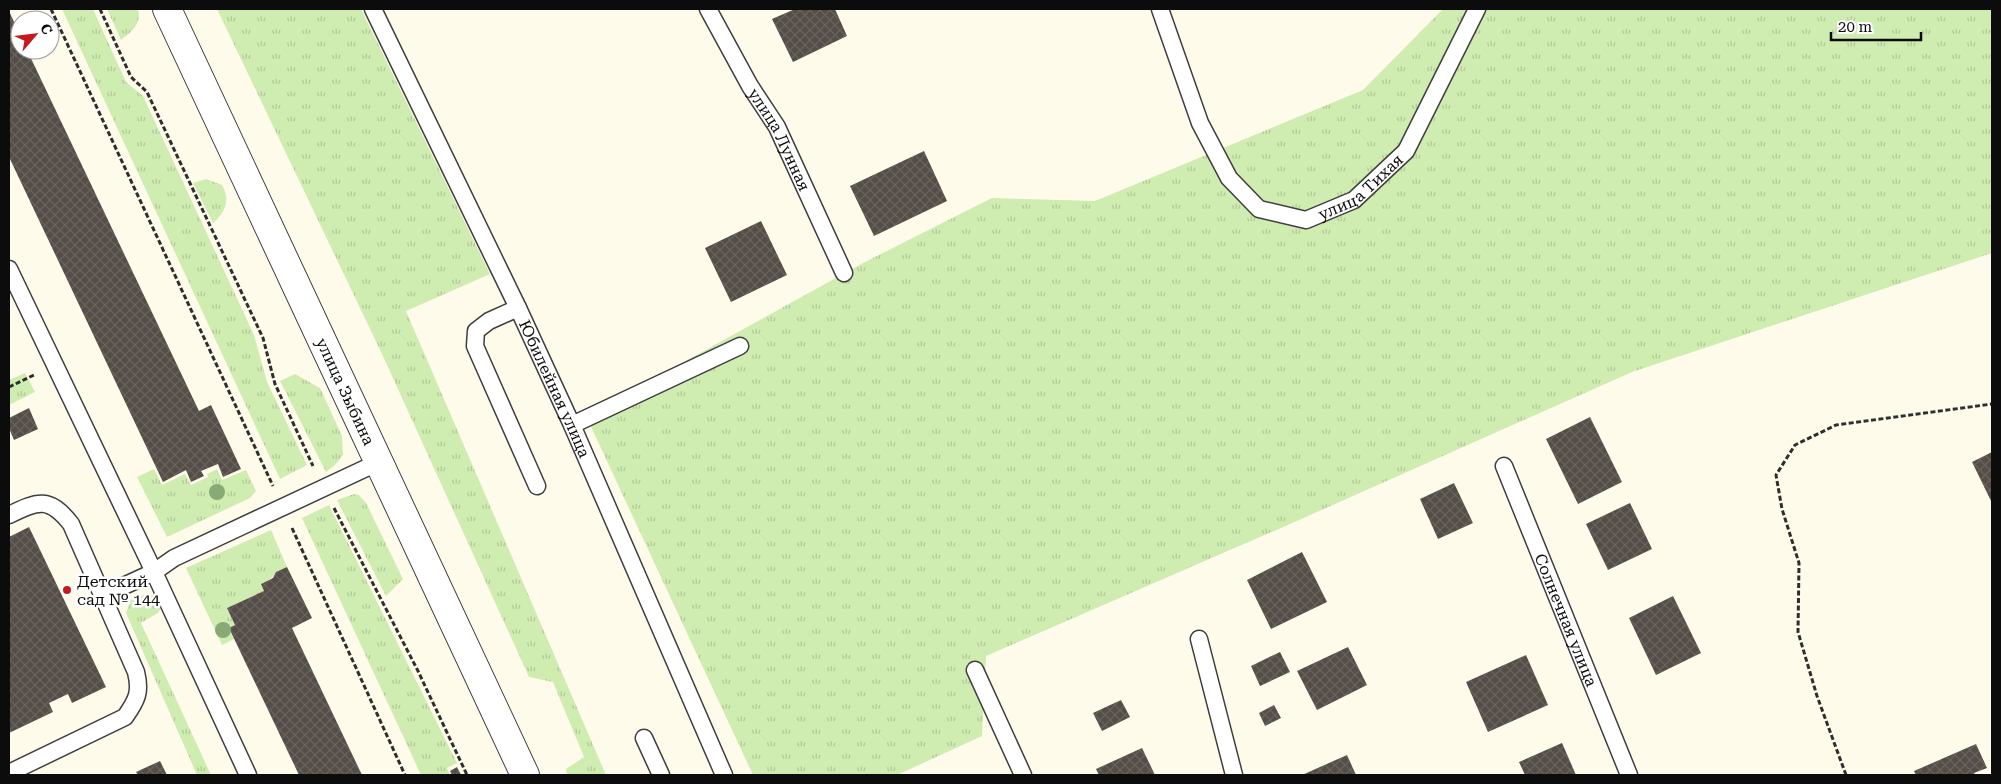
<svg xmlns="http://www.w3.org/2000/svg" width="2001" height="784" viewBox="0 0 2001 784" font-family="'Roboto Serif',serif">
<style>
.grass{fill:url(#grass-tufts)}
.building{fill:url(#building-cross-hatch)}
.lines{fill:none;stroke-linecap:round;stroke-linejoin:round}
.lane-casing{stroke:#3f3f3f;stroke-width:19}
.street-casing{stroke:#3f3f3f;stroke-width:30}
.path{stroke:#2e2e2e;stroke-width:3;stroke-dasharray:5 2.5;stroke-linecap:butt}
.lane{stroke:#fff;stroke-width:16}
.street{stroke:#fff;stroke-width:28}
.tree{fill:#8a7}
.poi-dot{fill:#c6191e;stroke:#fff;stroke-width:2}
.labels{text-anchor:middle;stroke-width:5;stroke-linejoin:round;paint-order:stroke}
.street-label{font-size:16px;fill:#0c0c0c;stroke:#fff}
.poi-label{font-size:16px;fill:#0c0c0c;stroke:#fff;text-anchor:start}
</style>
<defs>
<pattern id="grass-tufts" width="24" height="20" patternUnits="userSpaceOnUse" patternTransform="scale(1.25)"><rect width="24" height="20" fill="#cfecb1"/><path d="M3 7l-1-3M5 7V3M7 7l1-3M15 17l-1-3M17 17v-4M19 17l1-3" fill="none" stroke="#b1c997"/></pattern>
<pattern id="building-cross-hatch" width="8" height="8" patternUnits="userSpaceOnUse" patternTransform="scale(1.25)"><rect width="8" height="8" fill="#554d47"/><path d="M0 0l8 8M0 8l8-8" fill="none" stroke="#68625d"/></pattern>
</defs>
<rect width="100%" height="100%" fill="#fffbeb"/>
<!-- grass -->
<path class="grass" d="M62 9H93L126 82 143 96 254 335 267 382 307 465 280 479Z
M107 9H138C142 24 132 31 121 40Z
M217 9H361L490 274 406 311 606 775H567L566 769 584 757 553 682 529 677 382 354Z
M1443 9H1992V253L1632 372 1290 524 986 656 982 736 897 775H753L586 416 865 262 992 198 1095 201 1363 90Z
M206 179 222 185C231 201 225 212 213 223L193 183Z
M25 373 35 392 9 405V380Z
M295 374 320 388 342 436 343 455 335 465 326 472 280 381Z
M154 469 162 485 185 474 191 485 208 477 207 474 217 469 222 480 246 470 256 491 250 498 167 537 137 477Z
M354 494 359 495 366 503 403 579 386 596 337 500Z
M329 505 457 763 447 768 450 775H421L302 518Z
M271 530 287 567C277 572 272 579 261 584L264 591 227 608 235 625 229 628 234 639 222 645 186 568Z
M150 593 158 601 161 608 158 613 141 623 211 775H197L126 613 131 600Z"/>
<!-- building -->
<path class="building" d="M795 9H835L847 36 793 62 772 19Z
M9 11 20 35V50H27L199 411 211 405 241 469 223 477 218 464 201 471 204 476 191 482 186 470 163 482 9 157Z
M924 151 947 201 874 236 850 186Z
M761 221 787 275 731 302 705 248Z
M29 408 38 429 14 440 9 428V418Z
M1590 417 1622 482 1578 504 1546 439Z
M1992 452V503L1972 462Z
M1454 483 1473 523 1438 539 1420 499Z
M1630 503 1652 549 1608 570 1586 524Z
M29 527 106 687 72 703 68 694 49 703 53 712 9 733V537Z
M1302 552 1327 602 1271 629 1247 580Z
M287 567 312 618 292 628 362 775H299L229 628 235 625 227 608 264 591 261 584 273 578 276 572Z
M1673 596 1701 653 1656 675 1629 618Z
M1348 647 1367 685 1317 710 1297 671Z
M1280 652 1290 672 1260 686 1251 666Z
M1526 655 1548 705 1488 732 1466 682Z
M1121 700 1130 717 1102 731 1093 713Z
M1274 705 1281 718 1265 726 1259 713Z
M1562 743 1576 775H1525L1519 762Z
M1976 744 1987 768 1974 773 1975 775H1916L1914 771Z
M1142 748 1155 775H1099L1096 769Z
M1347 755 1356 775H1302Z
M160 761 167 775H138L136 772Z
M457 767 461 775H452L450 771Z"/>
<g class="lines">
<defs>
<g id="lane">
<path id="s1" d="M373 9 518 308 572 425 724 775"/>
<path id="s2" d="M708 9 750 86 777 127 844 273"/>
<path id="s3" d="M1160 9 1200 123 1229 178 1259 209 1306 220 1354 200 1406 151 1477 9"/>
<path d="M9 269 154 572 248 775"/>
<path d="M518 308 489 321 476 331 475 346 537 486"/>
<path d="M572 425 740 346"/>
<path id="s4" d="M1504 466 1629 775"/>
<path d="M9 515C38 501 49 496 71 524L136 672C141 692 137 700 125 717L9 773"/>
<path d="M104 595 154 572 174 558 379 462"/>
<path d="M1199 639 1234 775"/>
<path d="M975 670 1023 775"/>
<path d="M644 738 661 775"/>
</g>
<g id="street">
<path id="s5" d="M167 9 525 775"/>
</g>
</defs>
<!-- lane casing -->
<use href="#lane" class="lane-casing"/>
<!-- street casing -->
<use href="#street" class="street-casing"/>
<!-- path -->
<path class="path" d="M51 9 273 486
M100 9 131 77 147 92 263 338 275 384 313 466
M9 387 34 375
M334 508 418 671 467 775
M292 528 405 775
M1846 775 1817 696 1798 632 1799 563 1782 509 1776 475 1795 445 1836 425 1992 404"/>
<!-- lane -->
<use href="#lane" class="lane"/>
<!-- street -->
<use href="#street" class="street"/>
</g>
<!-- trees -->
<g class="tree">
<circle cx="217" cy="492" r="8"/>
<circle cx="223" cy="630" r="8"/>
</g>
<!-- markers -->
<circle class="poi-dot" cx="67" cy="590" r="5"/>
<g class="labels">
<!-- street labels -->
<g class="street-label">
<text dy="6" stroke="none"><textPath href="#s2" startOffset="149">улица Лунная</textPath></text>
<text dy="6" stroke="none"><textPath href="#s3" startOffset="339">улица Тихая</textPath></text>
<text dy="6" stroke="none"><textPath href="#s1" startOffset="421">Юбилейная улица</textPath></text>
<text dy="6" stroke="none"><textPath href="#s5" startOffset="422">улица Зыбина</textPath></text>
<text dy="6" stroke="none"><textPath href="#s4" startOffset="166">Солнечная улица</textPath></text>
</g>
<!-- poi labels -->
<g class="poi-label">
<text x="77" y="587">Детский<tspan x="77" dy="18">сад № 144</tspan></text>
</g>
</g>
<!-- border -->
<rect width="2001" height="784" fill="none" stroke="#0c0c0c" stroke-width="20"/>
<!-- north arrow -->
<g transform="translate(35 35) rotate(62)"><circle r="24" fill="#ffffff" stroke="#9e9e9e"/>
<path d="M0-4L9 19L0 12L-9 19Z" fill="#c6191e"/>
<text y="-8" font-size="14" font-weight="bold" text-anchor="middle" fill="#0c0c0c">С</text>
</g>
<!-- scale -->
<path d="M1831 32v8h90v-8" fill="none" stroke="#0c0c0c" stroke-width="2.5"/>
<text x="1838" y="32" font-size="15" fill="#0c0c0c" stroke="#ffffff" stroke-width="4" paint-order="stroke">20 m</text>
</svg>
